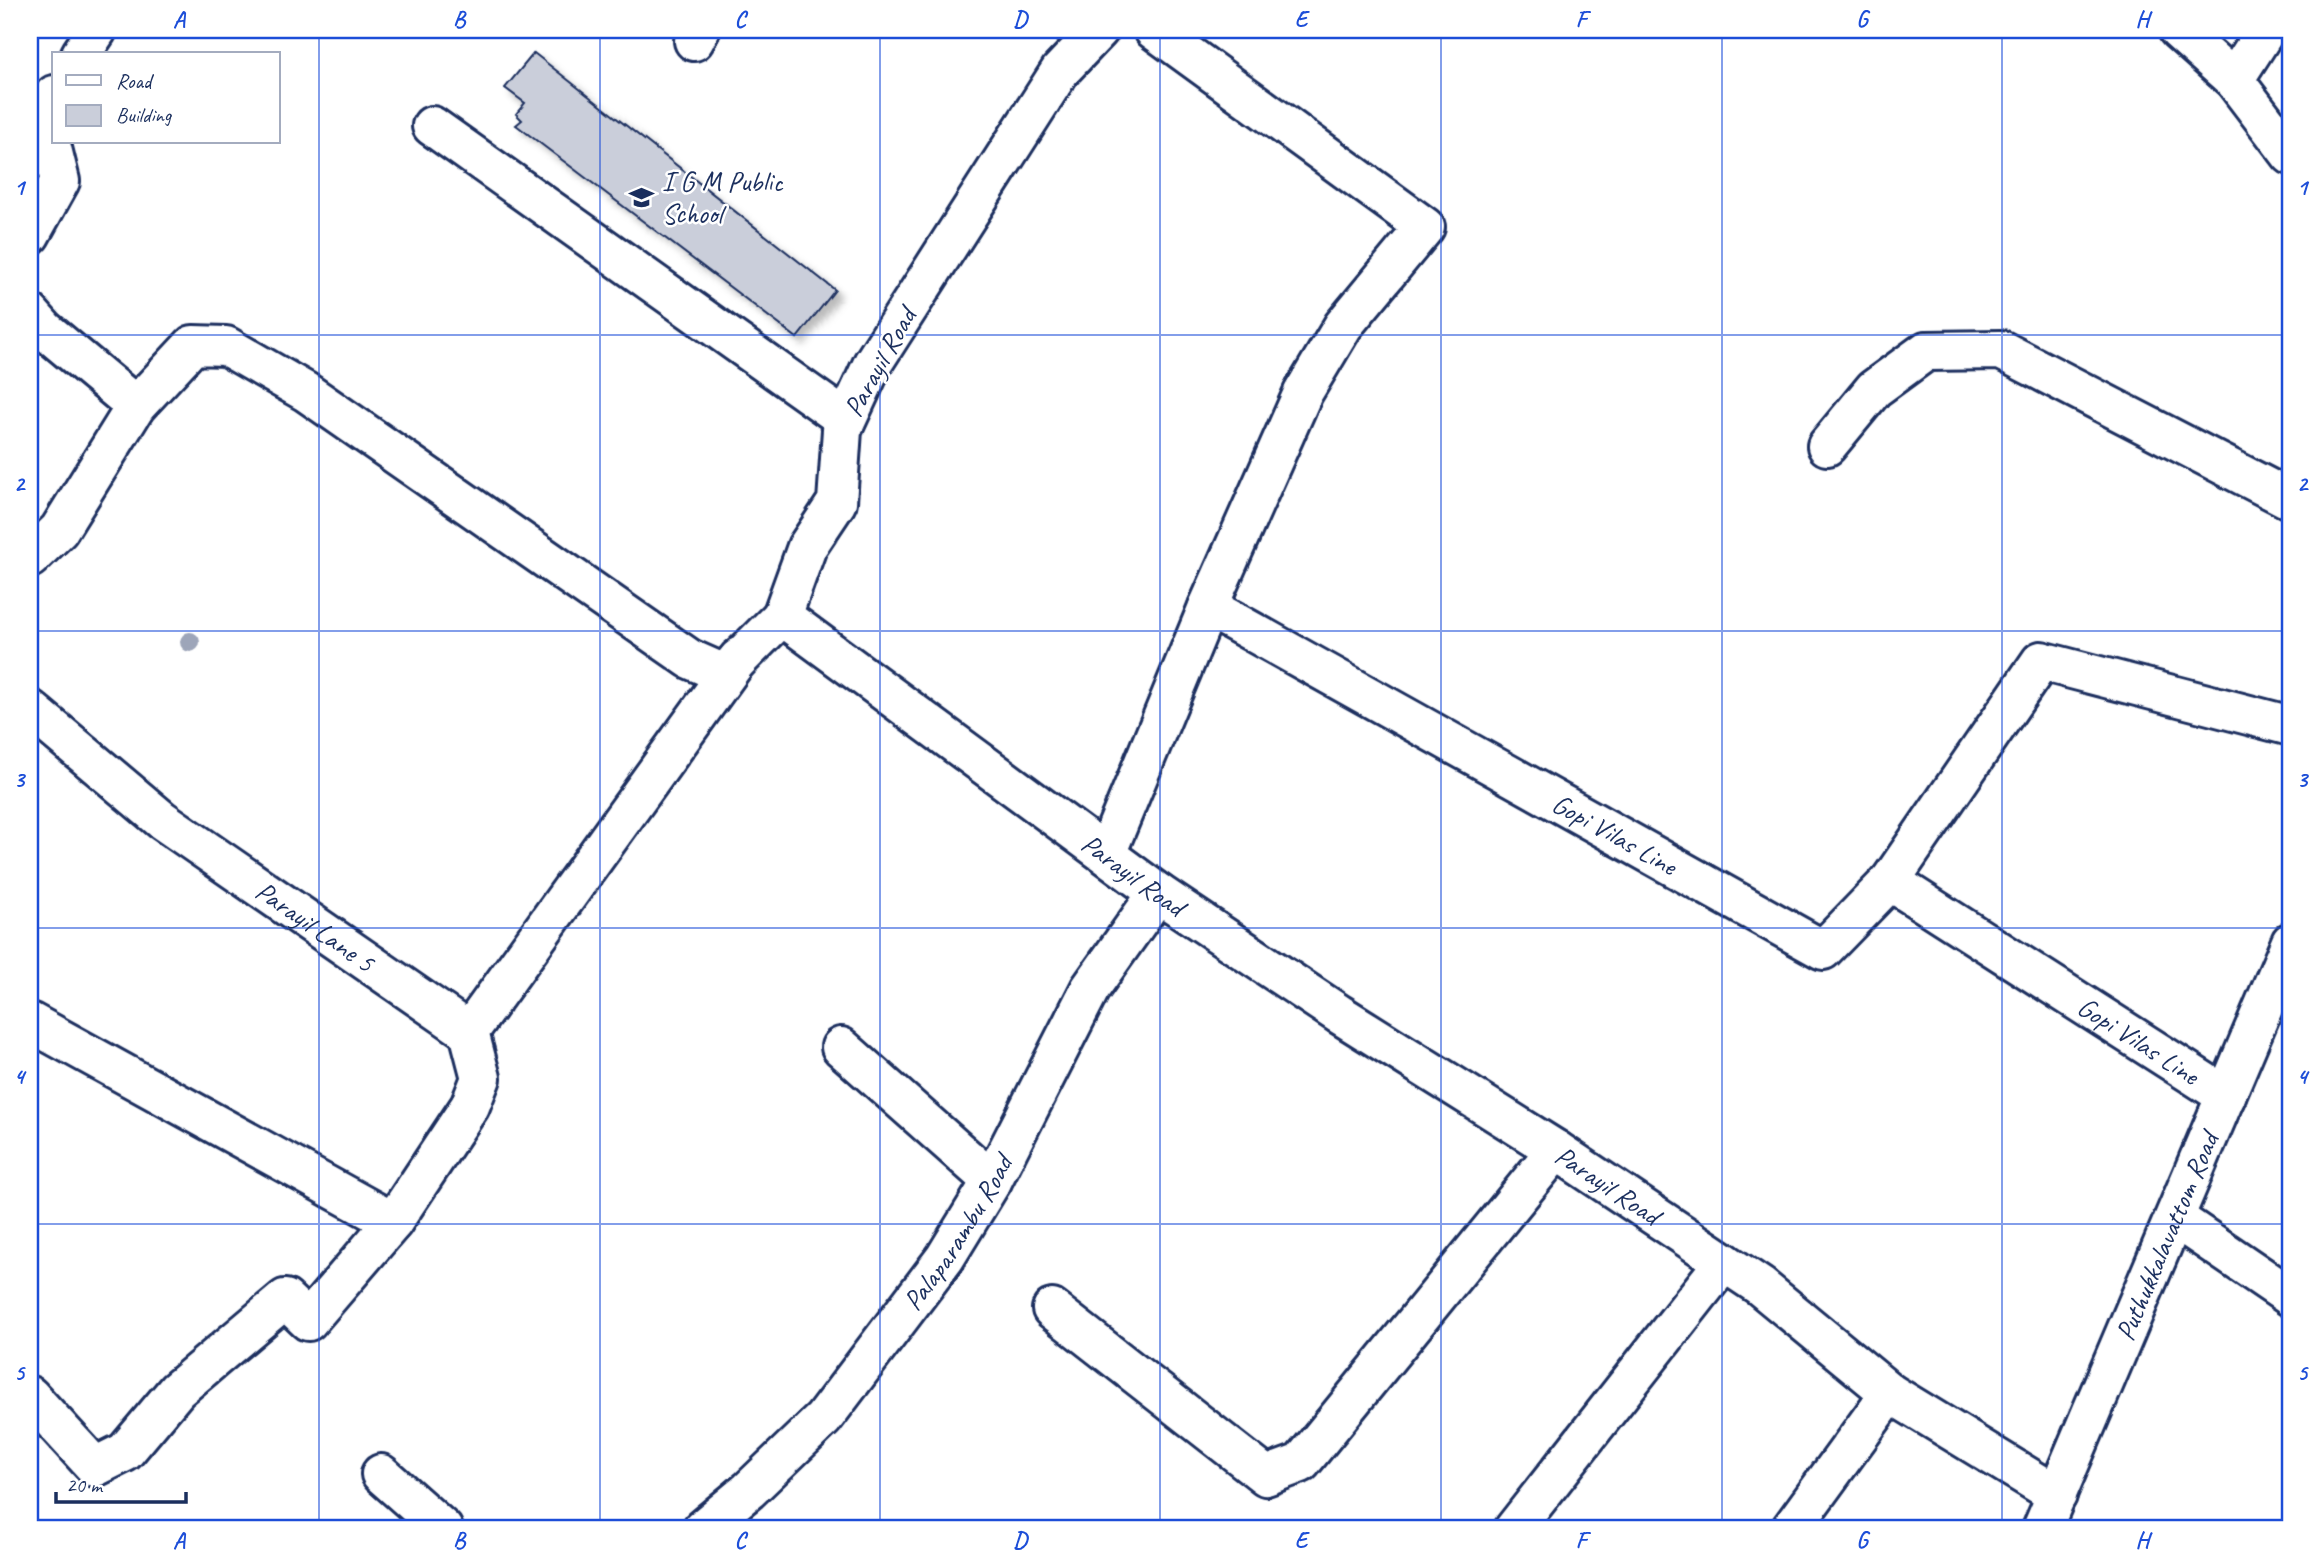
<svg xmlns="http://www.w3.org/2000/svg" width="2321" height="1559" viewBox="0 0 2321 1559" font-family="Caveat,sans-serif">
<style>
.building{fill:#caceda;stroke:#1b2f5e;stroke-width:2;filter:url(#shadow)}
.lines{fill:none;stroke-linecap:round;stroke-linejoin:round}
.street-casing{stroke:#1b2f5e;stroke-width:44}
.secondary-casing{stroke:#1b2f5e;stroke-width:44}
.street{stroke:#fff;stroke-width:38}
.secondary{stroke:#fff;stroke-width:38}
.tree{fill:#9da5b9}
.grid{fill:none;stroke:#1d4ed8;stroke-width:2;stroke-opacity:0.55}
.labels{text-anchor:middle;stroke-width:5;stroke-linejoin:round;paint-order:stroke}
.poi-label{font-size:28px;fill:#1b2f5e;stroke:#fff;text-anchor:start}
.street-label{font-size:28px;fill:#1b2f5e;stroke:#fff}
.neatline{fill:none;stroke:#1d4ed8;stroke-width:2.5}
.grid-label{font-size:23px;text-anchor:middle;font-weight:bold;fill:#1d4ed8}
</style>
<defs>
<filter id="shadow"><feDropShadow dx="6" dy="6" stdDeviation="3.5" flood-color="#0004"/></filter>
</defs>
<rect width="100%" height="100%" fill="#fff"/>
<filter id="ink" filterUnits="userSpaceOnUse"><feTurbulence type="fractalNoise" baseFrequency=".0143" numOctaves="2"/><feDisplacementMap in="SourceGraphic" scale="14" xChannelSelector="R" yChannelSelector="G"/><feConvolveMatrix kernelMatrix="1 2 1 2 8 2 1 2 1" color-interpolation-filters="sRGB"/></filter>
<g filter="url(#ink)">
<!-- building -->
<path class="building" d="M534 53 835 290 797 338 516 125 522 120 516 114 525 103 505 88Z"/>
<g class="lines">
<defs>
<g id="street">
<path id="s1" d="M1099 30 1060 71 873 363 842 430 837 502 807 547 782 616 1158 893 1339 1014 1556 1150 1760 1286 1890 1393 2057 1495"/>
<path d="M1154 30 1425 227 1343 326 1303 393 1208 607"/>
<path d="M2178 30 2234 80 2291 155"/>
<path d="M694 41 700 30"/>
<path d="M81 54 97 30"/>
<path d="M2234 80 2266 30"/>
<path d="M432 126 846 420"/>
<path d="M30 235 60 181 43 112 54 95"/>
<path d="M30 313 45 330 136 406"/>
<path d="M1827 446 1874 389 1926 351 2001 350 2291 500"/>
<path d="M30 558 59 530 136 406 193 345 226 346 306 392 690 659 724 674 782 616"/>
<path id="s2" d="M30 709 162 820 469 1032"/>
<path id="s3" d="M1106 854 1208 607 1823 950 1890 881 2226 1096"/>
<path d="M1890 881 2041 661 2291 726"/>
<path d="M30 1022 393 1222"/>
<path d="M841 1047 992 1181"/>
<path d="M2175 1218 2291 1297"/>
<path d="M1052 1309 1266 1476 1301 1463 1556 1150"/>
<path d="M30 1396 95 1467 125 1452 177 1390 285 1299 308 1321 393 1222 470 1106 481 1078 469 1032 738 659"/>
<path d="M381 1474 443 1529"/>
<path id="s4" d="M702 1529 749 1490 823 1419 945 1258 992 1181 1090 989 1158 893"/>
<path d="M1514 1529 1724 1262"/>
<path d="M1791 1529 1890 1393"/>
</g>
<g id="secondary">
<path id="s5" d="M2042 1529 2291 942"/>
</g>
</defs>
<!-- street casing -->
<use href="#street" class="street-casing"/>
<!-- secondary casing -->
<use href="#secondary" class="secondary-casing"/>
<!-- street -->
<use href="#street" class="street"/>
<!-- secondary -->
<use href="#secondary" class="secondary"/>
</g>
<!-- trees -->
<circle class="tree" cx="190" cy="642" r="10"/>
</g>
<!-- grid -->
<path class="grid" d="M319 30V1529M600 30V1529M880 30V1529M1160 30V1529M1441 30V1529M1722 30V1529M2002 30V1529M30 335H2291M30 631H2291M30 928H2291M30 1224H2291"/>
<!-- icons -->
<defs>
<symbol id="school-bare" viewBox="-9 -9 18 18"><path d="M0-5L7-2L0 1L-7-2ZM-4 1L0 2.5L4 1V4Q0 6-4 4Z" fill="#1b2f5e" stroke="#fff" stroke-width="2.5" paint-order="stroke"/></symbol>
</defs>
<g fill-rule="evenodd">
<use href="#school-bare" x="624" y="180" width="35" height="35"/>
</g>
<g class="labels">
<!-- poi labels -->
<g class="poi-label">
<text x="662" y="191">I G M Public<tspan x="662" dy="32">School</tspan></text>
</g>
<!-- street labels -->
<g class="street-label">
<text transform="translate(879 362) rotate(-61)" y="10">Parayil Road</text>
<text dy="10" stroke="none"><textPath href="#s3" startOffset="733">Gopi Vilas Line</textPath></text>
<text dy="10" stroke="none"><textPath href="#s1" startOffset="1113">Parayil Road</textPath></text>
<text dy="10" stroke="none"><textPath href="#s2" startOffset="359">Parayil Lane 5</textPath></text>
<text dy="10" stroke="none"><textPath href="#s3" startOffset="1363">Gopi Vilas Line</textPath></text>
<text dy="10" stroke="none"><textPath href="#s1" startOffset="1680">Parayil Road</textPath></text>
<text dy="10" stroke="none"><textPath href="#s4" startOffset="394">Palaparambu Road</textPath></text>
<text dy="10" stroke="none"><textPath href="#s5" startOffset="318">Puthukkalavattom Road</textPath></text>
</g>
</g>
<!-- margin -->
<rect width="2321" height="1559" fill="none" stroke="#fff" stroke-width="77"/>
<!-- legend -->
<rect x="52" y="52" width="228" height="91" fill="#ffffff" stroke="#a4acbf" stroke-width="2"/>
<rect x="66" y="75" width="35" height="10" fill="#ffffff" stroke="#a4acbf" stroke-width="2"/>
<text x="116" y="88" font-size="21" fill="#1b2f5e">Road</text>
<rect x="66" y="105" width="35" height="21" fill="#caceda" stroke="#a4acbf" stroke-width="2"/>
<text x="116" y="122" font-size="21" fill="#1b2f5e">Building</text>
<!-- scale -->
<path d="M56 1492v10h130v-10" fill="none" stroke="#1b2f5e" stroke-width="3.5"/>
<text x="66" y="1492" font-size="21" fill="#1b2f5e" stroke="#ffffff" stroke-width="5" paint-order="stroke">20 m</text>
<rect x="38" y="38" width="2244" height="1482" class="neatline"/>
<g class="grid-label">
<text x="179" y="27">A</text>
<text x="459" y="27">B</text>
<text x="740" y="27">C</text>
<text x="1020" y="27">D</text>
<text x="1301" y="27">E</text>
<text x="1581" y="27">F</text>
<text x="1862" y="27">G</text>
<text x="2142" y="27">H</text>
<text x="19" y="195">1</text>
<text x="2302" y="195">1</text>
<text x="19" y="491">2</text>
<text x="2302" y="491">2</text>
<text x="19" y="787">3</text>
<text x="2302" y="787">3</text>
<text x="19" y="1084">4</text>
<text x="2302" y="1084">4</text>
<text x="19" y="1380">5</text>
<text x="2302" y="1380">5</text>
<text x="179" y="1548">A</text>
<text x="459" y="1548">B</text>
<text x="740" y="1548">C</text>
<text x="1020" y="1548">D</text>
<text x="1301" y="1548">E</text>
<text x="1581" y="1548">F</text>
<text x="1862" y="1548">G</text>
<text x="2142" y="1548">H</text>
</g>
</svg>
